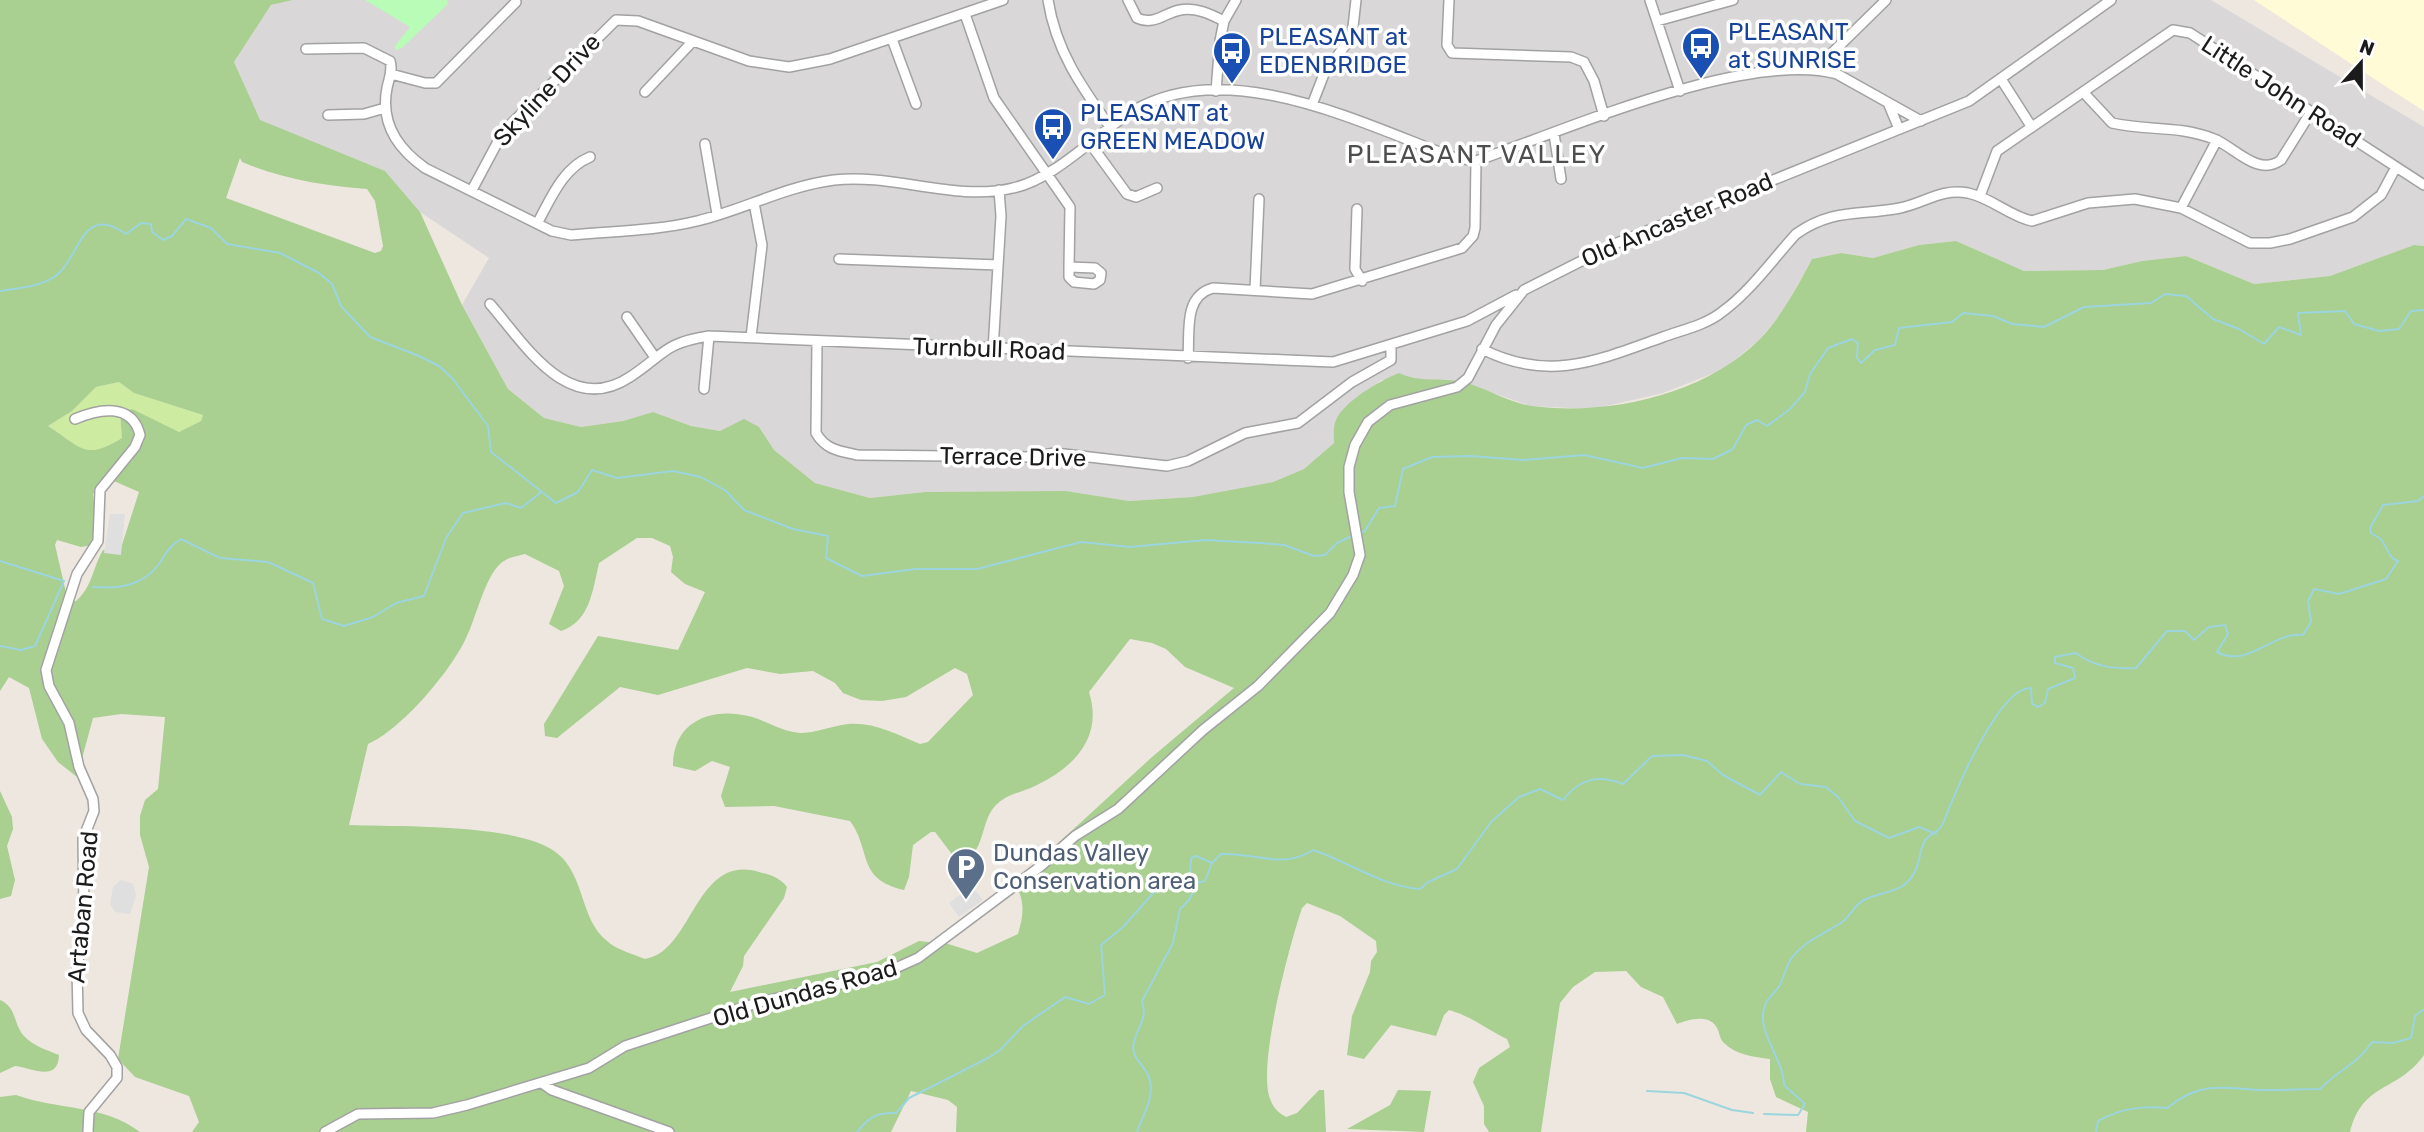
<svg xmlns="http://www.w3.org/2000/svg" width="2424" height="1132" viewBox="0 0 2424 1132" font-family="Rubik,sans-serif">
<style>
.residential{fill:#d9d7d8}
.education{fill:#fffbd6}
.grass{fill:#cdeba1}
.forest{fill:#a9cf91;fill-rule:evenodd}
.park{fill:#b9fcb7}
.parking{fill:#dfdfdf}
.lines{fill:none;stroke-linecap:round;stroke-linejoin:round}
.stream{stroke:#9cd5de;stroke-width:2}
.minor-casing{stroke:#a2a2a2;stroke-width:12}
.minor{stroke:#fff;stroke-width:9}
.labels{text-anchor:middle;stroke-width:7;stroke-linejoin:round;paint-order:stroke}
.transit-label{font-size:24px;fill:#164399;stroke:#fff;text-anchor:start}
.street-label{font-size:24px;fill:#1b1b1b;stroke:#fff}
.service-label{font-size:24px;fill:#4e5e75;stroke:#fff;text-anchor:start}
.neighbourhood-label{font-size:26px;letter-spacing:2px;fill:#4e4e4e;stroke:#fff}
</style>
<rect width="100%" height="100%" fill="#ede7df"/>
<!-- residential -->
<path class="residential" d="M293 0H2211L2424 127V246L2414 245 2330 276 2254 284 2186 256 2142 261 2103 270 2056 271H2024L1956 241 1919 245 1873 258 1841 253 1812 259 1783 311 1760 339 1724 369 1663 393 1593 409 1530 406 1462 382 1381 380 1336 420 1334 443 1304 469 1273 482 1193 497 1129 501 1066 491 925 492 870 498 815 483 774 450 759 427 721 431 691 426 653 412 623 421 581 427 544 418 508 389 462 305 489 258 420 212 385 171 260 121 234 62 271 5Z"/>
<!-- education -->
<path class="education" d="M2254 0H2424V111L2385 86Z"/>
<!-- grass -->
<path class="grass" d="M119 382 134 393 203 415 201 421 179 432 120 414 122 438C85 462 82 448 48 426L72 411 96 387Z"/>
<!-- forest -->
<path class="forest" d="M0 0H293L271 5 234 62 260 120 385 171 420 212 462 305 508 389 544 418 581 427 623 421 653 412 691 426 720 431 744 419 759 427 774 450 815 483 870 498 925 492 1066 491 1129 501 1193 497 1273 482 1304 469 1334 443C1334 437 1333 426 1336 420 1344 401 1381 380 1399 373 1419 383 1441 377 1462 382 1486 387 1508 403 1532 406 1609 416 1704 395 1760 339 1782 316 1797 287 1812 259L1841 253 1873 258 1919 245 1956 241 2024 271 2103 270 2142 261 2186 256 2254 284 2330 276 2414 245 2424 246V1055C2397 1093 2363 1081 2350 1132H1806L1808 1112 1776 1097 1770 1079V1059C1754 1057 1736 1055 1724 1043 1719 1038 1720 1033 1717 1028 1709 1013 1688 1020 1677 1024L1663 997 1641 987 1626 971 1595 972 1573 987 1560 1003 1541 1132H1489L1484 1124V1106L1473 1082 1479 1068 1510 1047 1507 1039C1486 1029 1471 1016 1449 1010L1444 1015 1436 1036 1391 1025 1364 1059 1347 1055 1352 1016 1370 972 1371 961 1377 952 1376 941 1340 916 1307 903 1302 908C1289 947 1259 1059 1269 1096 1273 1107 1276 1111 1286 1117L1297 1113 1319 1090H1324L1326 1132H956L957 1107 948 1100 911 1091 891 1132H192L199 1122 189 1096 135 1077 118 1059 149 867 140 835V816L145 800 158 789 165 717 121 714 93 718 77 777 58 762 42 739 29 688 9 677 0 691ZM240 158 242 162C282 179 325 186 367 189L375 201 383 246 381 251 375 253 226 198ZM119 382 134 393 203 415 201 421 179 432 132 409 120 413 122 438C85 461 82 448 48 426L72 411 96 387ZM107 478 139 492 121 548 103 550C92 569 93 586 76 601H68L55 545 57 540 81 547 92 545 98 534 93 494ZM637 538H652L670 546 673 557 671 572 685 584 705 592 678 650 598 636 544 724 545 736 557 738 620 687 658 695 747 668 780 674 813 671 835 683 843 693 861 700 882 701 906 697 955 668 967 674 973 695 928 742 920 744C896 734 874 722 848 724 832 726 815 733 800 733 781 732 766 720 748 716 710 707 673 722 673 766L695 771 712 761 730 767 721 796 725 807 774 806 850 821C872 851 856 879 904 890L909 877 913 845 931 832H935L961 866C966 861 972 856 976 850 984 837 984 818 995 806 1007 793 1022 793 1037 785 1076 766 1103 736 1089 692L1130 639 1152 643 1166 649 1185 667 1234 688 1152 757 1015 883C1025 902 1024 913 1018 934L977 953 948 944 919 941 877 962 730 992 743 966 744 956 784 898 787 887C779 877 771 875 759 872 695 853 693 952 645 959 633 954 617 950 607 941 580 920 585 876 558 854 523 823 397 827 349 825L368 744C401 730 451 671 466 638 476 619 486 571 504 561 510 557 518 556 525 554L559 571 564 586 549 624 561 631C590 622 593 589 599 563Z
M0 791 12 817 13 829 7 846 15 880 11 896 0 899Z
M0 1000C17 1007 13 1024 24 1036 33 1046 47 1050 59 1055 58 1083 32 1068 15 1066L0 1073Z
M1398 1090 1431 1091 1424 1132 1347 1129 1390 1105Z
M16 1095C56 1110 104 1104 140 1132H0V1097Z"/>
<!-- park -->
<path class="park" d="M365 0H447L448 4 402 48 396 50 395 46 410 27Z"/>
<!-- parking -->
<path class="parking" d="M110 514H125L121 555 104 553Z
M121 880 133 884 136 895 130 914 115 912 110 904 113 887Z
M972 886 983 900 959 917 949 903Z"/>
<g class="lines">
<!-- stream -->
<path class="stream" d="M0 291C17 288 39 287 54 277 81 259 80 202 126 234L141 223 151 224 152 232 163 240 172 236 186 219 211 228 227 244 280 253 319 273 332 284 341 306 370 337 419 356 439 366 452 378 488 426 491 452 556 503 578 492 592 470 617 478 673 471 701 477 726 491 744 510 793 529 828 536 826 558 862 576 916 569H977L1081 542 1130 547 1205 540 1260 543 1284 545 1314 556 1325 555 1337 543 1354 535
M1359 533 1365 531 1379 508 1395 506 1403 469 1432 457 1471 456 1523 460 1584 455 1643 468 1682 458 1713 459 1733 449 1746 425 1757 420 1767 426 1790 409 1805 392 1810 374 1828 348 1852 339 1858 343 1857 358 1861 363 1875 350 1895 345 1899 328 1952 322 1963 313 1993 316 2012 324 2044 327 2084 307 2151 303 2165 294 2186 296 2213 319 2239 329 2264 344 2279 327 2301 335 2298 313 2345 311 2354 324 2379 331 2399 329 2411 311 2424 310
M0 561 64 581 35 646 21 650 0 646
M93 587C119 589 143 586 159 564 167 552 169 546 181 539L220 558 268 562 313 583 322 619 344 626 373 617 396 603 424 596 446 538 463 513 506 503 521 508 540 493
M1647 1091 1684 1093 1732 1110 1753 1113
M1764 1114 1798 1115 1805 1104 1784 1085C1784 1058 1755 1032 1765 1005 1767 999 1774 993 1778 988 1784 979 1785 968 1791 959 1804 941 1824 934 1842 922 1851 916 1854 905 1864 900 1885 889 1905 895 1916 869 1920 861 1920 846 1926 839 1933 832 1941 831 1944 821 1954 795 1999 686 2031 688L2032 704 2038 707 2045 703 2048 689 2075 678 2073 668 2055 663V657L2076 653C2094 667 2114 669 2136 668L2167 631H2185L2194 640 2209 627 2225 625 2228 634 2217 652C2248 669 2273 631 2303 635L2311 622 2308 601 2314 589 2339 594 2386 579 2398 561 2392 558 2381 539 2371 533 2370 528 2383 505 2418 501 2424 496
M857 1132C869 1117 877 1112 896 1113L909 1098 988 1058 1000 1050 1023 1026 1065 997 1089 1004 1105 995 1101 945 1123 927 1155 891 1186 878 1190 874 1191 858 1196 856 1212 863 1221 854C1255 852 1281 870 1313 850 1349 862 1381 886 1420 889L1428 882 1457 869 1491 822 1519 797 1540 789 1563 800C1579 779 1598 774 1623 784L1652 756 1683 755 1707 761 1723 775 1760 795 1781 772 1800 784 1826 787 1838 797 1855 821 1889 838 1919 827 1936 834
M1137 1132C1143 1115 1157 1093 1148 1075 1143 1063 1130 1058 1134 1042 1138 1026 1148 1018 1142 1001L1173 943 1180 909 1189 900 1197 883 1205 881 1212 863
M2096 1132 2098 1121C2122 1108 2141 1106 2167 1108 2203 1079 2224 1089 2266 1090 2284 1090 2302 1089 2320 1089 2337 1071 2359 1063 2372 1042L2393 1043 2411 1038 2415 1016 2424 1009"/>
<defs>
<path id="minor" d="M1048 0C1056 51 1081 86 1110 127
M1128 0 1137 18C1154 26 1164 13 1180 10 1196 7 1210 14 1224 21
M1449 0 1447 45 1452 53 1571 57 1584 62 1594 81 1604 116
M1650 0 1680 91
M965 14 994 98 1070 207 1069 267 1095 268 1101 273 1100 280 1094 284 1074 282 1069 277V267
M1657 21 1733 0
M892 39 916 104
M306 49 364 48 390 61C393 71 389 78 387 88 380 123 398 149 425 168L552 231 571 235C613 231 656 231 697 221 743 210 786 186 834 180 893 173 955 202 1013 188 1055 179 1096 134 1133 111 1227 55 1361 123 1452 157L1476 161C1565 130 1747 50 1837 74L1921 121
M1824 70 1833 52 1886 0
M391 74 425 83H436L516 2
M2001 79 2031 126
M1216 91 1220 41 1224 21 1236 0
M645 92 693 41
M2084 93 2112 123C2146 131 2180 125 2214 139 2236 148 2258 177 2281 160L2311 112
M1312 105 1324 74 1352 36 1356 0
M1889 105 1899 129
M328 115 364 114 385 108
M1554 134 1561 179
M1089 142 1127 194 1136 197 1157 188
M705 144 717 214
M472 190 503 132 616 20 638 21 749 61 789 67 830 59 1003 0
M1980 196 1997 151 2173 30 2190 33 2424 185
M2181 208 2217 140
M1357 209 1355 269 1362 281
M538 222C551 198 563 168 590 157
M839 259 998 265
M1255 290 1259 199
M490 304C524 343 568 418 630 377 664 355 663 343 709 336L1333 362 1467 321 1516 295
M627 317 654 356
M751 337 762 245 754 203
M817 342 816 433C826 450 839 451 858 455L1029 457 1055 453 1167 466 1188 461 1245 433 1298 423 1352 382 1391 360V345
M1482 349C1549 383 1599 360 1663 337 1682 330 1706 325 1722 312 1750 292 1773 259 1796 234 1833 208 1859 216 1900 208 1925 203 1941 188 1968 193 1992 198 2009 216 2032 221L2088 203 2135 199 2181 208 2250 243H2270L2290 239 2353 217 2381 195 2396 167
M993 350 1001 216 999 190
M1188 358C1190 332 1183 296 1213 288L1312 294 1462 248 1473 236 1475 228 1476 161
M704 389 709 336
M75 419C98 409 132 402 140 435L135 447 100 490 98 541 77 574 46 670 49 686 69 723 79 767 93 799 94 811 83 839 84 912 77 971 78 1013 86 1030 110 1055 117 1067V1078L89 1112 88 1132
M542 1083 552 1090 669 1132
M325 1132 358 1114 433 1113 467 1105 589 1068 625 1046 760 1002 880 975 918 958 1041 866 1075 836 1118 809 1203 730 1258 686 1330 613 1353 575 1360 555 1349 492V467L1355 445 1368 422 1390 405 1457 387 1468 378 1496 325 1524 290 1617 243 1969 101 2111 0"/>
</defs>
<!-- minor casing -->
<use href="#minor" class="minor-casing"/>
<!-- minor -->
<use href="#minor" class="minor"/>
</g>
<!-- icons -->
<defs>
<symbol id="bus-pin" viewBox="-11 -11 22 30"><path d="M0 17L-7.5 6A9.5 9.5 0 1 1 7.5 6Z" fill="#1a4fb4" stroke="#fff"/><path d="M-5-6H5V4H4V6H2V4H-2V6H-4V4H-5ZM-3.5-4V0h7V-4ZM-3.5 1.2v1.5H-2V1.2ZM2 1.2v1.5H3.5V1.2Z" fill="#fff"/></symbol>
<symbol id="parking-pin" viewBox="-11 -11 22 30"><path d="M0 17L-7.5 6A9.5 9.5 0 1 1 7.5 6Z" fill="#5c6f8a" stroke="#fff"/><path d="M-3.5-5.5H1a3.5 3.5 0 0 1 0 7H-1V5.5H-3.5ZM-1-3.4V-.6H.8a1.4 1.4 0 0 0 0-2.8Z" fill="#fff"/></symbol>
</defs>
<g fill-rule="evenodd">
<use href="#bus-pin" x="1679" y="24" width="44" height="60"/>
<use href="#bus-pin" x="1210" y="29" width="44" height="60"/>
<use href="#bus-pin" x="1031" y="105" width="44" height="60"/>
<use href="#parking-pin" x="944" y="845" width="44" height="60"/>
</g>
<g class="labels">
<!-- transit labels -->
<g class="transit-label">
<text x="1728" y="40">PLEASANT<tspan x="1728" dy="28">at SUNRISE</tspan></text>
<text x="1259" y="45">PLEASANT at<tspan x="1259" dy="28">EDENBRIDGE</tspan></text>
<text x="1080" y="121">PLEASANT at<tspan x="1080" dy="28">GREEN MEADOW</tspan></text>
</g>
<!-- street labels -->
<g class="street-label">
<text transform="translate(547 90) rotate(-47)" y="8">Skyline Drive</text>
<text transform="translate(2281 92) rotate(33)" y="8">Little John Road</text>
<text transform="translate(1677 220) rotate(-23)" y="8">Old Ancaster Road</text>
<text transform="translate(989 349) rotate(2)" y="8">Turnbull Road</text>
<text transform="translate(1013 457) rotate(1)" y="8">Terrace Drive</text>
<text transform="translate(83 907) rotate(-85)" y="8">Artaban Road</text>
<text transform="translate(805 993) rotate(-16)" y="8">Old Dundas Road</text>
</g>
<!-- service labels -->
<g class="service-label">
<text x="993" y="861">Dundas Valley<tspan x="993" dy="28">Conservation area</tspan></text>
</g>
<!-- neighbourhood labels -->
<g class="neighbourhood-label">
<text x="1477" y="163">PLEASANT VALLEY</text>
</g>
</g>
<!-- north arrow -->
<g transform="translate(2361 63) rotate(21)" stroke="#ffffff" stroke-width="5" paint-order="stroke">
<path d="M0-5L12 26L0 18L-12 26Z" fill="#1b1b1b"/>
<text y="-10" font-size="19" font-weight="bold" text-anchor="middle" fill="#1b1b1b">N</text>
</g>
</svg>
